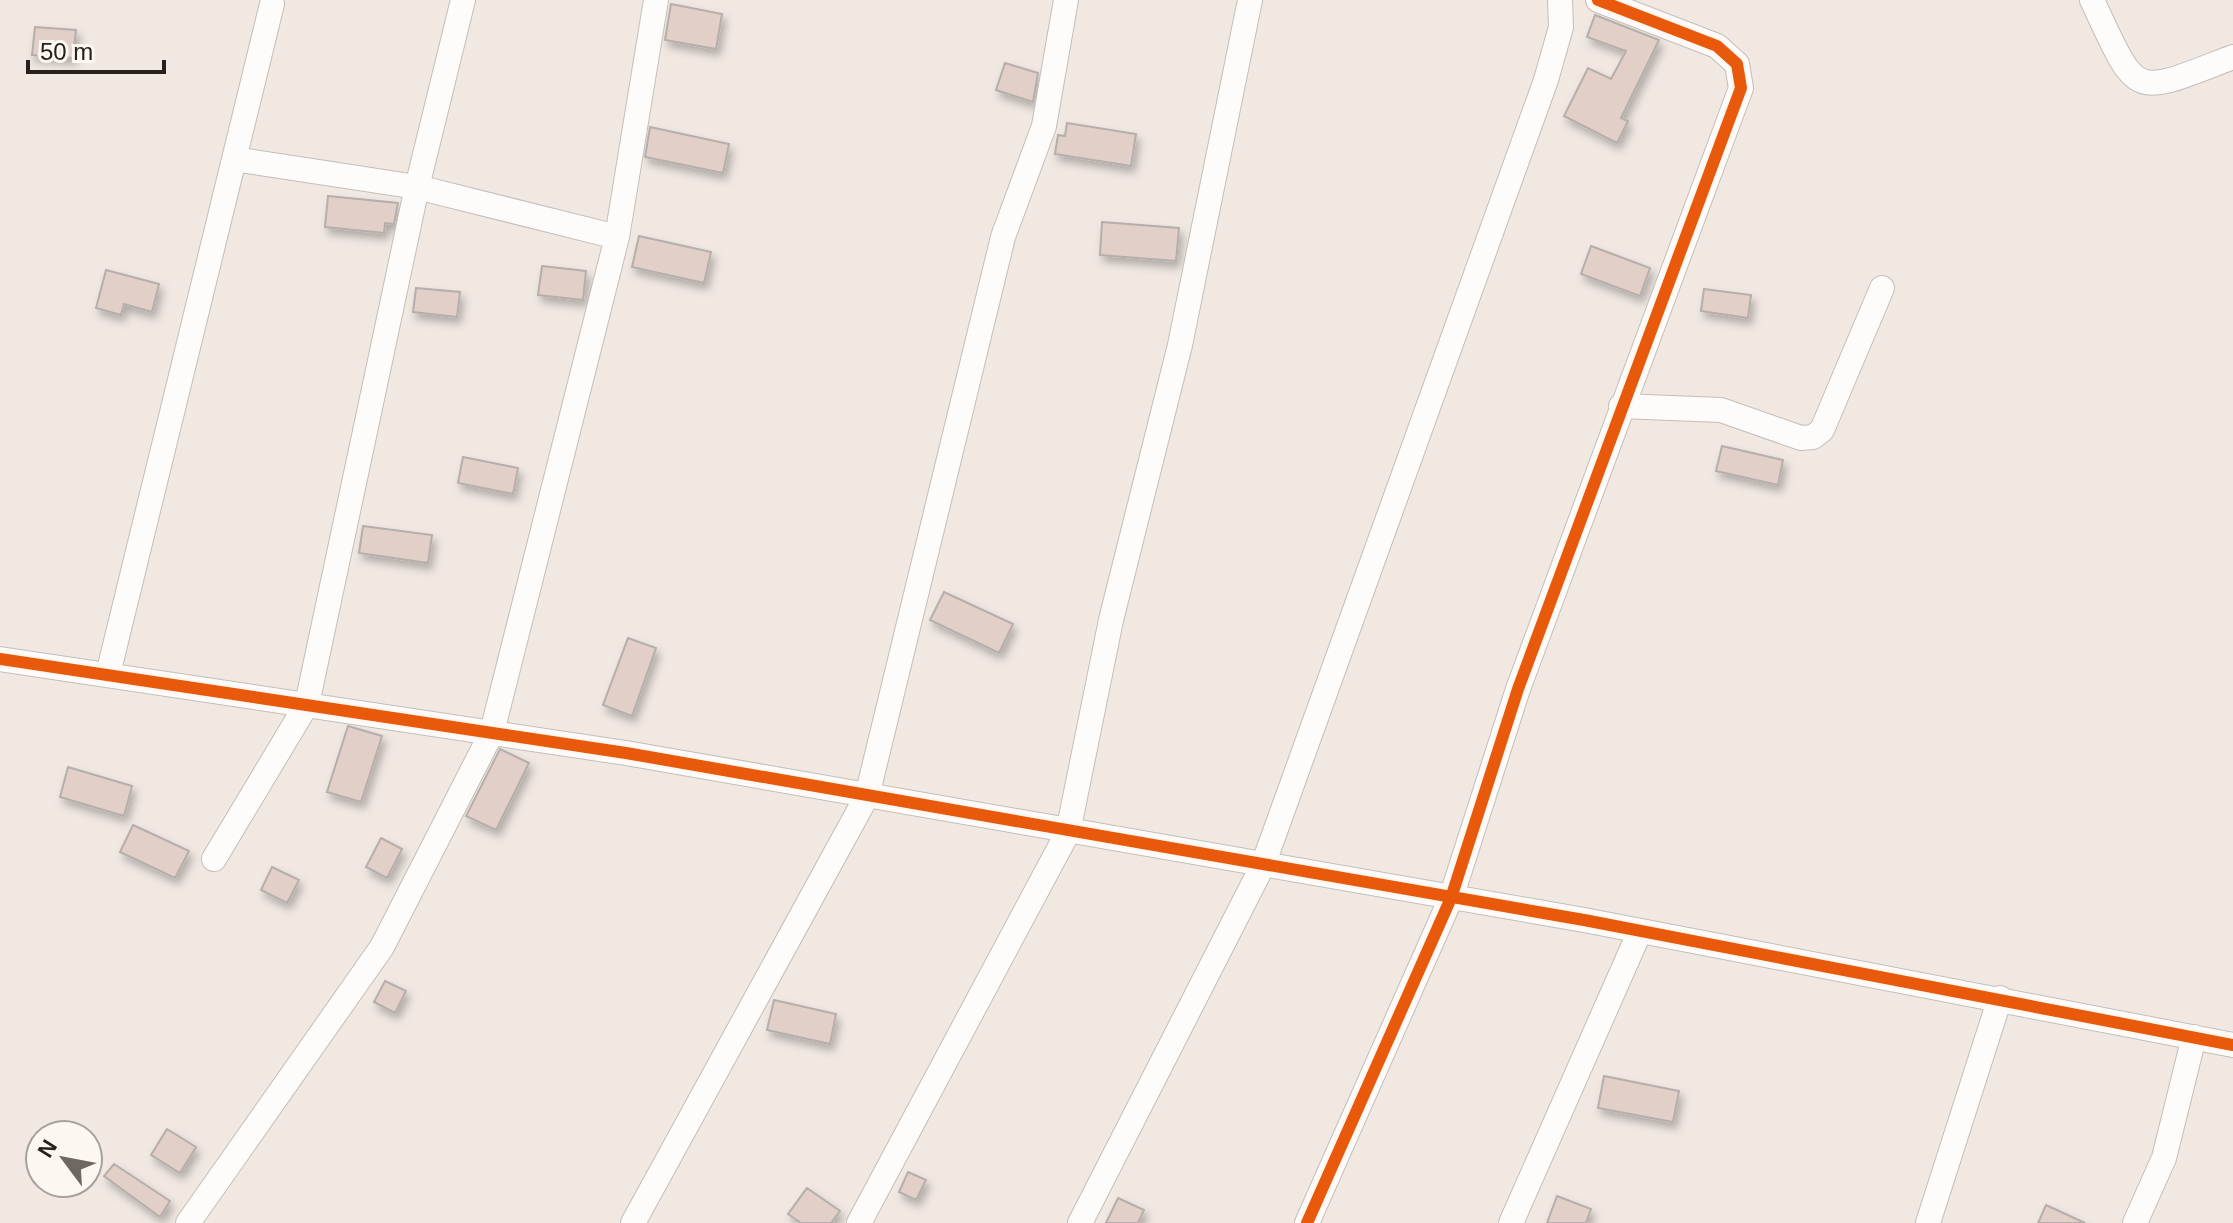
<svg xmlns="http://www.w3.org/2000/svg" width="2233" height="1223" viewBox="0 0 2233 1223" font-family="Arial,sans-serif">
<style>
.building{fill:#e2cfc8;stroke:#b5aeaa;stroke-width:2;filter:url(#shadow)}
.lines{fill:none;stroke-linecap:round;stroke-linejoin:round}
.minor-casing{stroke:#c4bdb8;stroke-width:26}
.minor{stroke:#fdfcfb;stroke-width:24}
.cycleway-casing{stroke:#fdf7f2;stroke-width:17}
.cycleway{stroke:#e8590c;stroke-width:12}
</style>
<defs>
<filter id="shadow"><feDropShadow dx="3.5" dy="6" stdDeviation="4" flood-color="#0004"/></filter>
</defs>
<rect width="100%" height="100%" fill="#f1e8e2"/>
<!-- building -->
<path class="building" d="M671 4 722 14 716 49 665 40Z
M1595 15 1659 40 1621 118 1628 121 1617 143 1564 116 1588 68 1611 79 1626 51 1587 37Z
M35 27 76 30 73 58 32 55Z
M1005 63 1038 73 1033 102 996 90Z
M1067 123 1136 134 1131 166 1055 154 1058 135 1065 136Z
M650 127 729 144 723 173 645 157Z
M328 196 398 203 394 224 385 223 384 233 325 227Z
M1102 222 1179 228 1176 261 1100 255Z
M639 236 711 252 704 283 632 267Z
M1591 246 1650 268 1640 296 1581 274Z
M542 266 586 271 583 300 538 295Z
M106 270 159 284 152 312 124 304 121 315 96 308Z
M416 288 460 292 457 317 413 312Z
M1704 289 1751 295 1748 318 1701 311Z
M1722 446 1783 460 1778 485 1716 471Z
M463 457 518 468 513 494 458 483Z
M363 526 432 535 428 563 359 553Z
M944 592 1013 624 999 653 930 620Z
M628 638 656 648 632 716 603 705Z
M348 726 382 736 361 802 327 792Z
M500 749 529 763 496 830 466 816Z
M68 767 132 786 124 816 60 797Z
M133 825 189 851 175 878 120 852Z
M381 838 402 849 387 878 366 867Z
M272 867 299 880 287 903 261 890Z
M385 981 406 991 395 1013 374 1002Z
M774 1000 836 1014 830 1044 767 1030Z
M1604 1076 1679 1091 1673 1122 1598 1108Z
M167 1129 196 1147 180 1173 151 1155Z
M114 1164 170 1201 160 1217 104 1176Z
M908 1172 926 1180 916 1200 899 1192Z
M807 1188 840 1211 831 1223H801L788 1214Z
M1557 1196 1591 1209 1586 1223H1547Z
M1118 1198 1144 1210 1138 1223H1106Z
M2046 1205 2085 1223H2038Z"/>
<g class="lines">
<defs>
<path id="minor" d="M2092 0C2139 101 2131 96 2233 57
M234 159 417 187 617 237
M1621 406 1721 410 1801 438 1813 437 1822 430 1882 288
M0 659 626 753 1584 920 2233 1045
M108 674 272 4
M214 859 307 704 417 187 463 0
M188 1223 382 947 492 732 617 237 656 0
M633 1223 867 796 1003 237 1044 126 1066 0
M859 1223 1068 832 1111 620 1180 345 1250 0
M1080 1223 1263 865 1546 80 1561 27 1560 0
M1307 1223 1451 898 1518 689 1741 88 1737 64 1717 46 1598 0
M1511 1223 1640 931
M1928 1223 2000 998
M2135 1223 2164 1158 2194 1037"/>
</defs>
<!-- minor casing -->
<use href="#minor" class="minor-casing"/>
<!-- minor -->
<use href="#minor" class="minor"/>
<defs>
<path id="cycleway" d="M0 659 626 753 1584 920 2233 1045
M1307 1223 1451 898 1518 689 1741 88 1737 64 1717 46 1598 0"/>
</defs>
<!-- cycleway casing -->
<use href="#cycleway" class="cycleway-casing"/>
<!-- cycleway -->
<use href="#cycleway" class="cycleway"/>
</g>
<!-- north arrow -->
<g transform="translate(64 1159) rotate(302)"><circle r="38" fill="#fdf7f2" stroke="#a7a19d" stroke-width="2"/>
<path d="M0-6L14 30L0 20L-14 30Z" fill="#6e6762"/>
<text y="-12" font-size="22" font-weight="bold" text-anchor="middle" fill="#27211d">N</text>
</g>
<!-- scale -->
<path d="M28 60v12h136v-12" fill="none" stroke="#27211d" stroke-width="4"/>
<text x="40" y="60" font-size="24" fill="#27211d" stroke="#fdf7f2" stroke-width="6" paint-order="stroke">50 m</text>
</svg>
